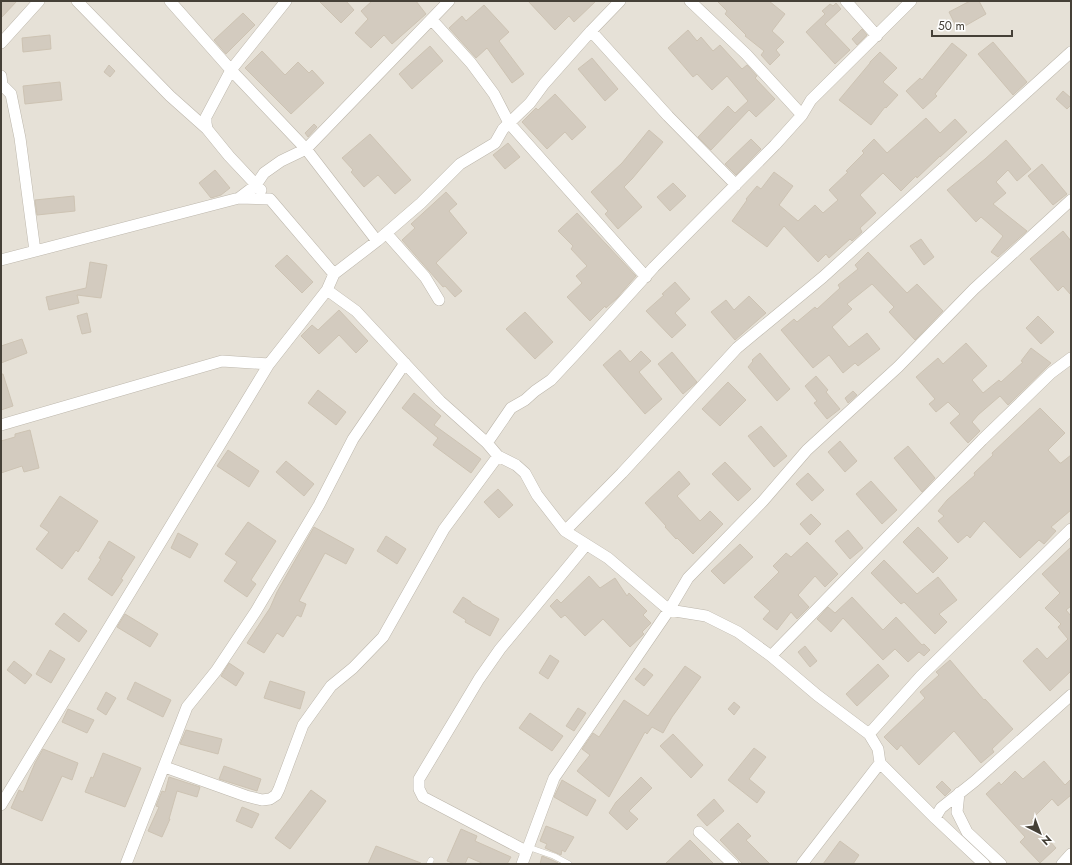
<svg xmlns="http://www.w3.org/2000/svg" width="1072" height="865" viewBox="0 0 1072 865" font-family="Jost,sans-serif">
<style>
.residential{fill:#e6e1d7}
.building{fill:#d3cbbf;stroke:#cdc3b3}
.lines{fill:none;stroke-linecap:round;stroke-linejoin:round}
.lane-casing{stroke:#bdb7ac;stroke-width:6}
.street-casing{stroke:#bdb7ac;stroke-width:12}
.lane{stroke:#fff;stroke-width:5.5}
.street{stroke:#fff;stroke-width:11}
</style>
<rect width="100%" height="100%" fill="#f2efe8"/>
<!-- residential -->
<path class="residential" d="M1 1H1071V864H1Z"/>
<!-- building -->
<path class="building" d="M1 1H17L1 18Z
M319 1H346L354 10 341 23Z
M372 1H416L426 14 392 44 384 35 371 48 355 33 368 19 361 11Z
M528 1H596L574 22 569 16 555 30Z
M717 1H769L785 14 772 31 784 42 776 50 780 55 770 65 761 55 764 51 745 36 746 35 725 14 727 11Z
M970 1H979L986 14 958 30 949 12Z
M836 3 841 9 825 24 850 50 835 64 806 32 825 14 822 11 830 4 833 6Z
M484 5 509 32 499 41 524 74 512 83 487 48 476 58 449 28 462 16 466 21Z
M243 13 255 25 226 54 214 40Z
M862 29 867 35 857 45 852 39Z
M688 30 697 41 701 37 713 51 720 45 742 69 747 65 757 76 755 78 775 99 756 117 749 110 711 150 698 137 728 106 735 113 748 101 727 76 712 90 697 74 693 77 668 48Z
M50 35 51 49 23 52 22 38Z
M993 42 1027 82 1013 95 978 54Z
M952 43 967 55 935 94 937 96 923 109 906 91 920 78 922 80Z
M430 46 443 61 412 89 399 74Z
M262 51 285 75 298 62 309 73 312 70 324 83 291 114 245 68Z
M880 52 897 68 883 82 898 95 886 108 885 107 871 125 839 100 870 63V62Z
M592 58 618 89 605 101 578 69Z
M109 65 115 71 110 77 104 72Z
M60 82 62 100 25 104 23 86Z
M1063 91 1071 98V105L1067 109 1056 99Z
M555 94 586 127 572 140 565 132 547 149 522 122 536 108 538 110Z
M926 118 940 133 955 119 967 132 940 157V156L917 178 916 176 901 191 883 173 860 195 876 213 860 228 862 232 852 241 850 239 829 258 826 254 818 262 784 226 767 247 732 221 747 200 746 199 757 186 761 189 774 172 793 186 779 205 798 221 815 205 823 213 838 200 829 190 848 172 846 171 864 153 862 151 874 139 887 153Z
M314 124 317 127 308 137 305 133Z
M649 130 663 142 632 179 624 187 642 207 618 229 605 214 608 211 591 192 622 163Z
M370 134 411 180 395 194 378 175 364 187 351 172 353 170 342 158Z
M751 139 761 149 736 175 725 164Z
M1006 140 1031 169 1017 181 1008 170 996 182 1006 193 993 204 1027 231 998 257 991 252 1003 236 981 217 976 222 947 190 985 159Z
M508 143 520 157 505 169 493 155Z
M1042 164 1067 194 1053 205 1028 176Z
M215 170 230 188 221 195 211 198 199 183Z
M673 183 686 196 670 211 657 197Z
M446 192 457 204 449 211 467 233 436 263 462 291 455 297 445 286 443 287 402 240 415 228 411 224Z
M74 196 75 211 37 215 35 200Z
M577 213 636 276 617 298 606 308 605 306 590 321 567 297 582 283 576 276 587 266 571 249 573 246 558 231Z
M1063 231 1071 241V295L1063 286 1058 291 1030 259Z
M921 239 934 257 924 265 910 246Z
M868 252 907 293 917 284 943 311 915 340 889 312 894 307 872 284 847 304 852 309 832 327 849 347 867 333 880 349 858 366 855 363 843 373 829 355 813 368 781 330 794 319 797 322 815 307 817 309 840 288 838 285 858 269 855 265Z
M287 255 313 282 302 293 275 266Z
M90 262 107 265 101 298 77 295 79 303 49 310 46 297 86 288Z
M675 282 690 299 675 313 686 325 672 338 646 311 664 295 662 294Z
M749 296 766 313 735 340 711 312 726 300 734 310Z
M339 310 368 341 356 353 339 335 319 354 301 336 312 325 318 330Z
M525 312 553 342 535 359 506 329Z
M87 313 91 332 82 334 77 316Z
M1038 316 1054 332 1041 344 1026 328Z
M22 339 27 353 1 363V346Z
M966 343 987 366 972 380 983 393 999 380 1001 382 1023 362 1021 361 1031 348 1051 363 1008 405 1000 396 978 415 972 422 980 431 968 443 950 423 960 414 948 402 936 412 929 404 935 399 916 377 938 358 943 364Z
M620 350 630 362 641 351 651 361 639 372 662 399 645 414 603 365Z
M672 352 697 382 683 394 658 364Z
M760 353 790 389 777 401 748 367 753 361 752 360Z
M1 374H3L13 406 1 410Z
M816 376 828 390 826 392 840 409 827 419 814 403 817 401 805 386Z
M728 382 746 400 720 426 702 409Z
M318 390 346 412 336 425 308 403Z
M853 391 857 395 848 403 845 398Z
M414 393 441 416 434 425 481 459 471 473 433 445 438 438 402 408Z
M1040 408 1065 433 1048 450 1060 463H1061L1071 455V510L1051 527 1056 531 1044 544 1039 540 1020 558 984 521 970 538 967 535 958 543 938 521 944 516 938 511 947 500 975 475 974 473 993 455 992 453Z
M761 426 787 456 774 467 748 436Z
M30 430 39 468 24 472 22 466 1 473V441L15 437V434Z
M840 441 857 461 845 472 828 452Z
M908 446 935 478 922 492 894 458Z
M228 450 259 471 249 487 217 466Z
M286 461 314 484 304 496 276 472Z
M725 462 751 489 738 501 712 474Z
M679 471 690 484 677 496 700 521 710 511 723 524 693 554 677 538 676 539 665 527 666 526 645 503Z
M808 473 824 490 812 501 796 484Z
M871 481 897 510 882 524 856 494Z
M498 489 513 505 499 518 484 502Z
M60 496 98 521 78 552 76 550 62 569 36 549 49 532 40 526Z
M811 514 821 524 810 535 800 524Z
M248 522 276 541 251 580 256 584 247 597 224 581 237 562 225 554Z
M314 527 354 549 346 564 325 553 299 601 306 604 301 617 297 615 283 637 277 633 264 653 247 643 270 608 277 592Z
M918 527 948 558 933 573 903 542Z
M848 530 863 548 850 559 835 541Z
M178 533 198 544 190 558 171 548Z
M386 536 406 549 397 564 377 551Z
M109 541 135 557 121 579 123 580 112 596 88 579 101 559 99 558Z
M807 542 838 574 825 587 815 576 798 595 809 607 797 619 791 612 777 630 763 619 770 611 754 597 779 572 773 566 786 553 791 557Z
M740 544 753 557 724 584 711 571Z
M1071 547V606L1066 610 1071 616V671L1050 691 1023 661 1037 648 1047 659 1068 639 1058 627 1061 624 1045 608 1060 593 1042 574Z
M884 560 917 594 938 577 957 600 939 614 947 622 935 634 904 602 901 604 871 573Z
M589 576 600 588 615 578 627 596 629 593 647 611 643 615 651 623 642 632 644 634 630 647 603 619 585 636 565 615 561 618 550 606 557 599 561 603Z
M463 597 471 602V603L499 619 490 636 465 622 466 620 453 612Z
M852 597 883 630 896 617 922 645 924 644 930 650 924 656 919 652 908 662 895 649 883 660 843 618 831 632 817 619 828 607 835 613Z
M64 613 87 631 79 642 55 624Z
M125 614 158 634 150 647 117 627Z
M805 646 817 661 810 667 798 652Z
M50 650 65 659 51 683 36 674Z
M550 655 559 661 548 679 539 673Z
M950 660 984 700 985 699 1013 729 992 749 994 752 981 763 954 731 919 765 901 745 897 750 884 737 925 698 920 692 939 675 936 672Z
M14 661 32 675 25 684 7 670Z
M229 663 244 673 236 686 221 676Z
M878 664 889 676 857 706 846 694Z
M685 666 701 677 672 717 663 733 652 727 647 734 645 732 609 797 577 771 590 755 582 749 593 733 599 737 624 700 648 716Z
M644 668 653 675 644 686 635 679Z
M270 681 305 692 300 709 264 698Z
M135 682 171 700 163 717 127 699Z
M106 692 116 698 106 715 97 709Z
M734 702 740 707 734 715 728 709Z
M578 708 586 713 574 731 566 726Z
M68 709 94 720 87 733 62 722Z
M530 713 563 736 552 751 519 728Z
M186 730 222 739 218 754 180 744Z
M673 734 703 765 691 778 660 746Z
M754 748 766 757 749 779 765 792 757 803 728 780Z
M43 749 78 763 72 780 62 776 42 821 11 808 19 790 23 792 35 763Z
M103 753 141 768 125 807 85 792 91 777 93 778Z
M1044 761 1065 785 1071 779V795L1058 806 1052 799 1031 820 1056 848 1040 863 1020 842 1025 837 986 794 999 782 1001 785 1015 771 1023 779Z
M224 766 261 779 257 791 219 779Z
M169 777 200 787 197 797 177 791 169 819H170L162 837 148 831 159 807 156 806 162 791 165 792Z
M641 777 652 788 629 811 638 819 627 830 609 813 616 802Z
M562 780 596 800 587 816 554 797Z
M942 781 951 790 945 796 936 787Z
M311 790 326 801 290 849 275 838Z
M714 799 724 811 707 826 697 815Z
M242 807 259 814 252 828 236 821Z
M738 823 751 836 746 840 770 864H743L720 840Z
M546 826 574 837 565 852 562 850 561 855 545 848 547 844 540 841Z
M461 829 477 836 475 841 511 857 507 864H484L468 857 465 864H455L447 861Z
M690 840 714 864H665Z
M840 841 859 855 853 864H823Z
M376 846 421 863V864H368Z
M542 856 552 860 558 863 557 864H540Z"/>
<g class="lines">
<defs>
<path id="lane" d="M528 847 554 856 569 864
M429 864 431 860"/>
<path id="street" d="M77 1 170 96 207 129 229 156 261 190
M170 1 231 70 306 149 377 241
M690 1 746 54 802 115
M846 1 877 36
M432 20 471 63 494 94 509 123 646 277
M591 31 668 116 736 185
M1 43 39 1
M1 76 2 85 11 94 20 138 35 251
M207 129 206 123V117L231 70 286 1
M239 198 256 185 264 173 281 161 306 149 449 1
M386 233 425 277 439 300
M1 260 239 198 270 199 334 274
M327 290 356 311 440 401 487 443 498 456 516 465 525 473 537 495 565 531 608 558 669 610 706 616 738 632 771 656 817 695 869 734 878 749 880 763 935 818
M1 425 222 361 269 364
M487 443 511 408 525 400 535 391 551 380 578 351 654 267 775 145 802 115 811 100 911 1
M565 531 622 473 737 348 823 277 1071 52
M771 656 982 440 1051 373 1071 358
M869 734 921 676 1071 529
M165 767 246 796 262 800 270 799 276 795 279 789 303 725 331 686 353 668 383 637 444 529 498 456
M959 793 957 812 967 832 1001 864
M1 805 269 364 327 290 334 274 377 241 421 203 460 164 495 143 503 129 530 103 544 84 591 31 620 1
M699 832 733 864
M526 851 423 797 419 789V779L479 679 500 649 586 545
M126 864 187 707 216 671 256 611 319 505 353 439 405 363
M522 864 554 778 669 610 688 578 763 501 807 450 898 367 974 289 1071 200
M802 864 880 763
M984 864 935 818 941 808 975 781 1071 695
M1062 864 1071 854"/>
</defs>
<!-- lane casing -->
<use href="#lane" class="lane-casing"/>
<!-- street casing -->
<use href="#street" class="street-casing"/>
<!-- lane -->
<use href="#lane" class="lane"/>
<!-- street -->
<use href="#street" class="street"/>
</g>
<!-- border -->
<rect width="1072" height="865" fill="none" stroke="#454037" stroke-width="4"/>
<!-- north arrow -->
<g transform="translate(1040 833) rotate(138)" stroke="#ffffff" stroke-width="3" paint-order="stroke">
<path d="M0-3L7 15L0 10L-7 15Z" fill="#454037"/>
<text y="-6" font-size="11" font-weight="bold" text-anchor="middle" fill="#454037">N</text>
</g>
<!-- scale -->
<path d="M932 30v6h80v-6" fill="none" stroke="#454037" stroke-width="2"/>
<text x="938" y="30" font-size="12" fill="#454037" stroke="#ffffff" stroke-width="3" paint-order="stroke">50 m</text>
</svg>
